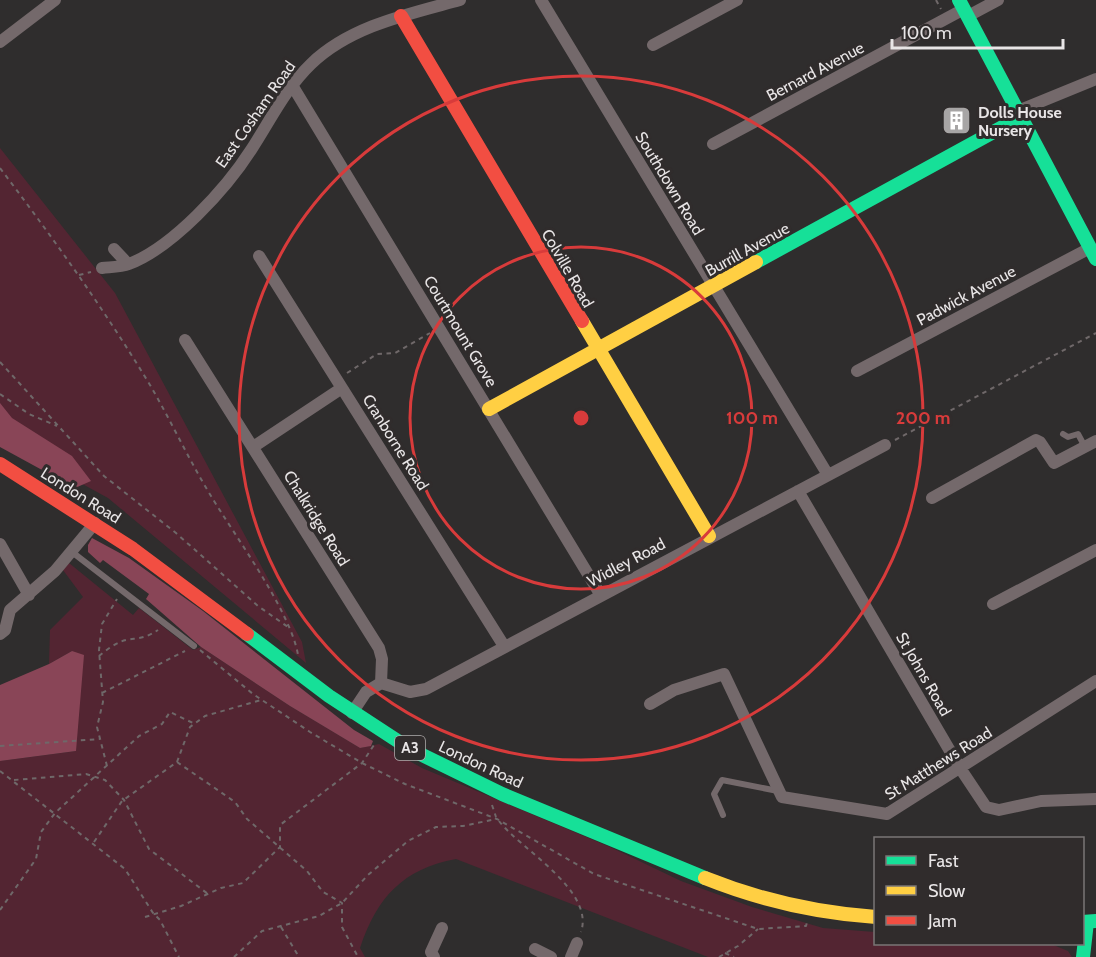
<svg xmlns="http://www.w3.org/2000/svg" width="1096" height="957" viewBox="0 0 1096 957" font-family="Cabin,sans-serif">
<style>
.green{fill:#532532}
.forest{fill:#894557}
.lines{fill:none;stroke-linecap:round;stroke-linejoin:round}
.path{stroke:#6f6869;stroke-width:2;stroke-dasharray:4.5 4.5;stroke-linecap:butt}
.lane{stroke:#74696b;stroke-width:6}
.street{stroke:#74696b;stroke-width:12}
.fast{stroke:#16e098;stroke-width:14}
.slow{stroke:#ffcf43;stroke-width:14}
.jam{stroke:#f24e42;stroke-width:14}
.ring{fill:none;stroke:#d83b3b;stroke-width:3}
.labels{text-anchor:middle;stroke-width:6;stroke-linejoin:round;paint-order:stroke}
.shield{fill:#302c2c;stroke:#b1aeae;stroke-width:1.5}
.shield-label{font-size:15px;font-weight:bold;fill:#e8e5e6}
.street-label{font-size:16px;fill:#e8e5e6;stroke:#302c2c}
.poi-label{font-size:16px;font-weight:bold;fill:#e8e5e6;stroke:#302c2c;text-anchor:start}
.centre{fill:#d83b3b;stroke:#302c2c;stroke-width:3}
.ring-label{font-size:18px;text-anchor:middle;font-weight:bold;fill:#d83b3b;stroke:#302c2c;stroke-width:6;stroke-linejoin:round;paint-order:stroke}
</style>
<rect width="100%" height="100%" fill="#2f2d2d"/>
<!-- green -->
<path class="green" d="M0 148 115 293 302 642 306 663 108 498 0 439Z
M69 563 133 615 139 608 193 650 201 647 290 706 360 748 379 744 422 768 610 847 681 881 752 907 823 928 875 932 876 944H1051L1068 951 1072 957H708L456 859C403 869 377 897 360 948L365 957H0V761L76 751 72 651 49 664 50 630 83 597 63 570Z"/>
<!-- forest -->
<path class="forest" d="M0 403 12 418 72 456 91 481 75 488 0 447Z
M92 538 129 558 203 611 354 730 373 741 371 746 360 748 290 706 201 647 146 599 149 594 103 560 100 563 88 552V545Z
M72 651 84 655 76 751 0 761V685L49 664Z"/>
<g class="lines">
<!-- path -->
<path class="path" d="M936 0 941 9
M0 168C53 238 104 309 150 385 171 421 189 460 211 496 235 536 291 612 298 655
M79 275 91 272
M0 362 104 476 176 533 258 606 288 627
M347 373 377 354 395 353 430 333
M0 394 29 414 57 426
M895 440 1096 333
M200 650 253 694 310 732 362 763 405 784 497 819 594 874 758 929 806 926 807 922
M99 656C104 652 110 647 116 644 132 635 139 643 158 630
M102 693 185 651
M0 746 100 739
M177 762 235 802 247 819 307 871 323 892 342 903V927L358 957
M107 766 97 727 103 702 99 650 102 624 117 599
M0 771 125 869 153 913 160 920 179 957
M14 780 86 774 105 780 124 800 149 849 208 894
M492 805 496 817
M499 821C520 849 595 890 581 932
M94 842 122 801 177 762 190 727 205 716 261 700
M0 910 36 859 41 832 55 813 139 736 162 724 170 712 195 724
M145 917 181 906 221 888 243 883 280 847V825L362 763 374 745
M281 927 299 957
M725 953 734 957
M234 957 262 931 319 916 342 903 368 875 408 841 436 827 463 826 496 819
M719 957 738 946 758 929"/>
<!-- lane -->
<path class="lane" d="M1063 434 1068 437 1078 434 1085 447
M72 552 194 646
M723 815 714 794 722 780 778 791"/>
<!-- street -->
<path class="street" d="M541 0 828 475
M968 16 998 0
M0 42 55 0
M653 45 737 0
M292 85 600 594
M1018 111 1096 79
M713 144 964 9
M114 249 128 264
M259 256 504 646
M102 268C111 267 121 267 129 264 173 247 226 189 251 150 270 121 285 89 311 64 350 26 409 14 460 0
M185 340 379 648 382 659 381 683 366 692 352 713
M857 371 1090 248
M253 447 342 388
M798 491 960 768 986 807 999 810 1041 801 1096 799
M932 498 1036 440 1040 442 1054 463 1096 441
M0 544 29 595
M993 604 1096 550
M0 634 5 630 10 610 55 571 95 523
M381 683 410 692 426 689 885 445
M650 704 674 690 724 674 782 797 887 814 1096 681
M535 949 551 957
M434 957 431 952 442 928
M571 957 577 943"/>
<!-- fast -->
<path class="fast" d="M959 0 1096 259
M756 262 1021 117
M247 634 329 696 410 749 502 794 705 878
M1082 922 1096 921
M1083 957 1087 922"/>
<!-- slow -->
<path class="slow" d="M582 321 709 536
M489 409 756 262
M705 878C760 900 816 913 876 917"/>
<!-- jam -->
<path class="jam" d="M401 16 582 321
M0 464 133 549 247 634"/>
</g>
<!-- distance rings -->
<g class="ring">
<circle cx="581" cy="418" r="171"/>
<circle cx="581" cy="418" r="342"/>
</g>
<!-- icons -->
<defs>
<symbol id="building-square" viewBox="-11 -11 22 22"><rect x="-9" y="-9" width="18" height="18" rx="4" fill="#a7a5a5" stroke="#302c2c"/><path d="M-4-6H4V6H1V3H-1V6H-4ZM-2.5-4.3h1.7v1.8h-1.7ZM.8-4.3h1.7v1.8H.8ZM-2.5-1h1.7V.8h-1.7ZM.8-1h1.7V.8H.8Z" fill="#fff"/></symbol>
</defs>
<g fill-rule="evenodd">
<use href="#building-square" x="940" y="104" width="33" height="33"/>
</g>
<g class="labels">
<!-- shield labels -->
<rect class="shield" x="395" y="736" width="30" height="24" rx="4.5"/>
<g class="shield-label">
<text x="410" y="753">A3</text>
</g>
<!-- street labels -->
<g class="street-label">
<text transform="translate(815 71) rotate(-28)" y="6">Bernard Avenue</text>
<text transform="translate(255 114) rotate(-55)" y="6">East Cosham Road</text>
<text transform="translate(670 183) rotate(59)" y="6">Southdown Road</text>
<text transform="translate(747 249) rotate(-29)" y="6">Burrill Avenue</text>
<text transform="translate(568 268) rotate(60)" y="6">Colville Road</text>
<text transform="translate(966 295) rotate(-28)" y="6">Padwick Avenue</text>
<text transform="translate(461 331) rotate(59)" y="6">Courtmount Grove</text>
<text transform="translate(396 442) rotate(58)" y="6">Cranborne Road</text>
<text transform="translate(81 495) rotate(32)" y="6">London Road</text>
<text transform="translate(317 518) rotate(58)" y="6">Chalkridge Road</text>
<text transform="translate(626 562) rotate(-28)" y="6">Widley Road</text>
<text transform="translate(924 674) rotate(60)" y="6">St Johns Road</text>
<text transform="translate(938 763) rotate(-32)" y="6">St Matthews Road</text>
<text transform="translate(481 764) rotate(25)" y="6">London Road</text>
</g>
<!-- poi labels -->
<g class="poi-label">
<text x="978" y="118">Dolls House<tspan x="978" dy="18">Nursery</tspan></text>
</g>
</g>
<circle cx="581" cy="418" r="9" class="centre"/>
<g class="ring-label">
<text x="752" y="424">100 m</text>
<text x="923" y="424">200 m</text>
</g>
<!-- legend -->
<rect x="874" y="837" width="210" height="108" fill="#302c2c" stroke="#7a7676" stroke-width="1.5"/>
<rect x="886" y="856" width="30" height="9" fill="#16e098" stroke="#7a7676" stroke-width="1.5"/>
<text x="928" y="867" font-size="18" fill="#e8e5e6">Fast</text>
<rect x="886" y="886" width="30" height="9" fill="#ffcf43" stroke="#7a7676" stroke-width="1.5"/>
<text x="928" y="897" font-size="18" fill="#e8e5e6">Slow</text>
<rect x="886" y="916" width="30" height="9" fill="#f24e42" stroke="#7a7676" stroke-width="1.5"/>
<text x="928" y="927" font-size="18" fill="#e8e5e6">Jam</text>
<!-- scale -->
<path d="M892 39v9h171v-9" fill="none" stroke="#e8e5e6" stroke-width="3"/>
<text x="901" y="39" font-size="18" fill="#e8e5e6" stroke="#302c2c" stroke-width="4.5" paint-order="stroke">100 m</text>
</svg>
